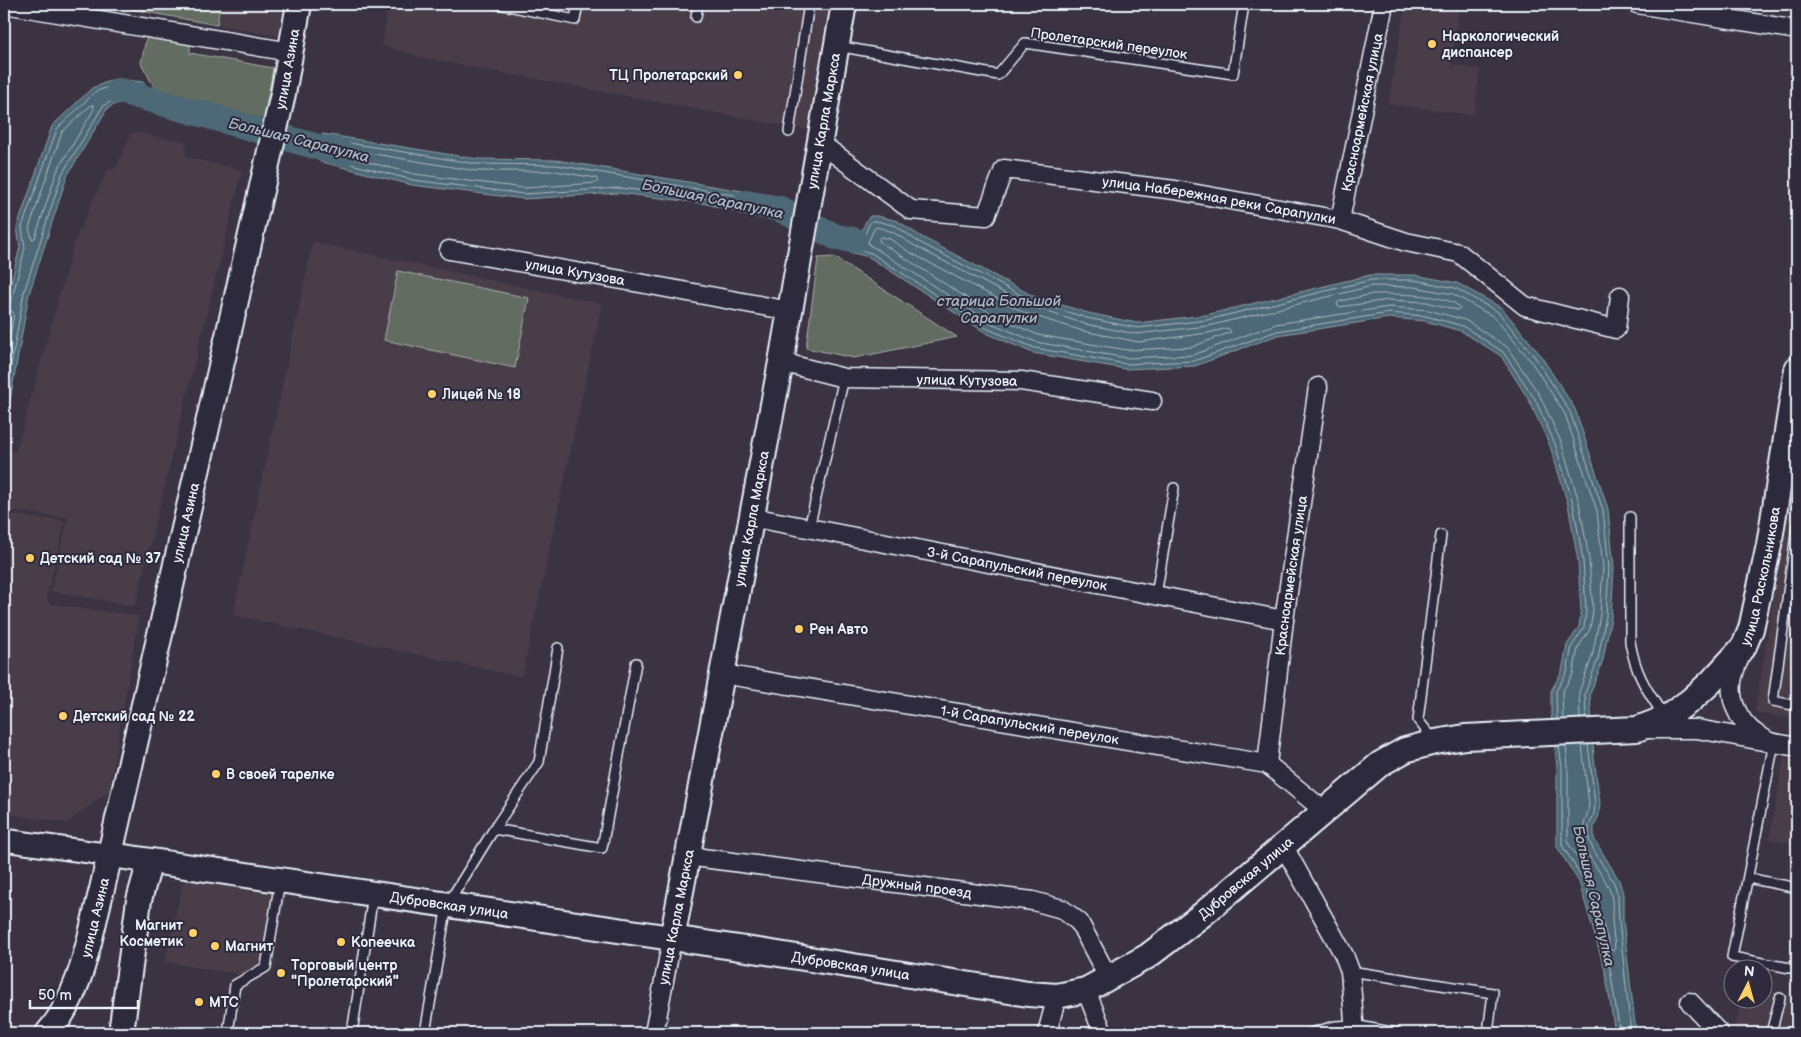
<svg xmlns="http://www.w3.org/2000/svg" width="1801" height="1037" viewBox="0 0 1801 1037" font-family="'Balsamiq Sans',sans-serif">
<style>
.built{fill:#493e48}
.green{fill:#626c60;stroke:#a5aeac}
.water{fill:#4e6876;stroke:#8c9faa}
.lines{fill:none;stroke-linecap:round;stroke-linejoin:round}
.shore{stroke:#aabac4;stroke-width:1}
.river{stroke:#4e6876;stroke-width:26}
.service-casing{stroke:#e8f1f8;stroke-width:12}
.minor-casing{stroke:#e8f1f8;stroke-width:21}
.tertiary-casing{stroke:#e8f1f8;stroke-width:25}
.secondary-casing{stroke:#e8f1f8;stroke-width:28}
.service{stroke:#2f2a3d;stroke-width:9}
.minor{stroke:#2f2a3d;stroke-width:18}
.tertiary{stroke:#2f2a3d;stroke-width:21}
.secondary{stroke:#2f2a3d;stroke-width:24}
.poi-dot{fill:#ffd166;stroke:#2f2a3d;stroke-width:2}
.labels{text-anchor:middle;stroke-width:4;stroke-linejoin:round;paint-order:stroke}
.poi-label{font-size:14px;font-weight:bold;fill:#e8f1f8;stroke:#2f2a3d;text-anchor:start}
.street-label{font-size:14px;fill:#e8f1f8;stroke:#2f2a3d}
.water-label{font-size:15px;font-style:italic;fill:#aabac4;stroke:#2f2a3d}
</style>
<rect width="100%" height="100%" fill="#3b3342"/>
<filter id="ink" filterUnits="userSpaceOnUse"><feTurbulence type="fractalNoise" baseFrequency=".02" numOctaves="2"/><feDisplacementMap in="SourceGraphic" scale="10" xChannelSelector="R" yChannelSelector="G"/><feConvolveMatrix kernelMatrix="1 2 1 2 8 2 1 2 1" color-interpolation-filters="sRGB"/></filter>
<g filter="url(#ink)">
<!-- built -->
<path class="built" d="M220 4H284L278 36 217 25Z
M388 4H829L808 130 423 58 382 45Z
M1406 4H1459L1452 65 1480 69 1474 115 1388 104Z
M132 132 186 142V157L242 170 135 606 51 591 68 518 4 510V454L16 451 74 243 107 170 116 168Z
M313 242 602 304 522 677 233 615Z
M1797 452V720L1755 712Z
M4 514 65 521 47 595 49 604 139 616 109 791 67 823 4 813Z
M1784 757 1797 760V866L1795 844 1769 839Z
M184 878 287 891 270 969 261 978 165 962Z
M1764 989 1797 996V1033H1735L1733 1032 1742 1000H1764Z"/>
<!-- green -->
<path class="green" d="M132 4H220L217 25 131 9Z
M147 35 190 44V53L273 68 263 125 159 96 141 63Z
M834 257 957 337 854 358 806 348 818 258Z
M398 271 529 298 515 368 384 340Z"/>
<!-- water -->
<path class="water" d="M115 79 144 82 153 96 149 106 126 98 107 109 67 176 29 294 9 406 4 413V310L20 247 17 227 52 126 92 88Z
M323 134 477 159 556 160 742 191 781 201 778 221 702 203 618 193 524 199 412 185 322 162 300 152Z
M870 216H877L898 221 920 236 1033 296 1088 313 1137 323 1206 315 1370 275H1415L1457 283 1502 308 1539 353 1575 409 1608 509 1614 568 1611 617 1603 660 1590 694 1594 759 1600 803 1599 815 1594 827V839L1619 880 1623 894V920L1636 1033H1615L1605 970 1579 882 1557 847V767L1551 714V691L1562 671 1567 645 1579 627 1581 611 1578 561 1568 504 1550 446 1530 402 1501 356 1461 331 1425 321 1389 318 1278 335 1195 366 1126 369 1033 353 986 333 869 257 845 251 820 239 822 227 838 228 858 235C864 230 863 223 870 216Z"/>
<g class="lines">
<!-- shore -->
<path class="shore" d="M93 105 94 109 57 171 35 238 32 239 29 228 62 132 90 106Z
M325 139 477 164 556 165 740 196 773 204 775 207 774 213 771 214 703 198 619 188 524 194 413 180 324 157 313 152V149Z
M327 146 476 171H555L596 178 598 181 596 183 524 188 414 174 326 151 324 148Z
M881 237 890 239 911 253 1025 313 1083 331 1139 342 1208 333 1228 328 1231 332 1192 347 1127 350 1038 335 995 316 880 242 879 239Z
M1373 294C1391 294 1449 293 1460 308L1457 310 1427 302 1389 300 1339 307 1337 305 1338 302Z
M4 306 8 305 11 302 25 248 22 227 57 129 95 92 116 84 141 87 147 96 146 99 125 94 103 106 62 174 24 292 4 405
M4 312 12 311 14 314 4 370
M1563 719 1562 692 1573 674 1578 648 1590 629 1593 611 1589 559 1579 502 1561 442 1540 396 1507 347 1465 320 1428 310 1389 307 1276 324 1193 355 1126 358 1036 342 991 323 875 248 869 245 868 242 874 229 877 227 893 232 915 246 1029 306 1085 324 1136 334 1208 326 1372 286 1414 287 1453 294 1494 317 1530 360 1565 414 1597 511 1603 568 1600 615 1592 657 1579 692 1580 719
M1557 720 1556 691 1567 672 1572 646 1584 628 1586 611 1583 560 1573 503 1555 444 1535 399 1503 352 1463 326 1426 316 1389 313 1277 331 1194 361 1126 364 1035 348 988 329 871 253 846 246 828 237 827 234C838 231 847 240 859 240 868 236 865 227 872 221H877L896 226 917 241 1032 301 1087 318 1137 328 1207 320 1371 280H1414L1455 288 1498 312 1535 357 1570 412 1603 510 1609 568 1606 616 1598 659 1585 693 1586 718
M1588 744 1595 804 1594 814 1589 826V840L1594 851 1614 883 1618 895 1619 921 1631 1033
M1566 745 1568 767V843L1590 877 1610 949 1613 951 1615 948C1614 939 1613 930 1612 921 1612 912 1613 902 1611 894 1606 875 1588 861 1583 842 1580 829 1588 817 1589 804L1582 745
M1559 746 1562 767V845L1584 881 1610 969 1620 1033"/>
<!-- river -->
<path class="river" d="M119 92 120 91 343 154
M746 203 780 209 836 237 854 240"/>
<defs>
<path id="service" d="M499 4 575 20 578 4
M696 17 698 4
M837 46 998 75 1025 43 1233 74 1244 4
M789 132 809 4
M1630 517V642C1636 676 1647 690 1665 718
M1797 527 1773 701 1797 706
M809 528 844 378
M1156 595 1174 488
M1434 740 1418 720 1441 535
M1774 743 1732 957 1790 968 1797 967
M494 829 602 848 636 663
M1748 878 1797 888
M1350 971 1493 993 1488 1033
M228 1033 235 985 266 967 280 880
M352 1033 373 895
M425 1033 447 905 494 829 539 762 558 648
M1311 1033 1335 1026 1353 1025 1397 1033
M1771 1033 1780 998"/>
<g id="minor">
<path d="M4 4 291 52"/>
<path d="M1637 4 1797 30"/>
<path id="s1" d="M820 143 911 210 986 216 1004 169 1175 190 1340 220 1406 242 1459 253 1525 306 1616 329 1620 296"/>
<path id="s2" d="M1340 220 1384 4"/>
<path id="s3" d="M449 250 645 284 790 311"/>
<path id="s4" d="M781 362 844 378 1021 381 1152 401"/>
<path id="s5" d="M751 517 1284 620"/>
<path d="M1742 652C1738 662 1733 672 1732 682 1729 705 1743 729 1765 739"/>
<path id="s6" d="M722 674 1267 764 1323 810"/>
<path d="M1648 729H1697L1797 747"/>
<path id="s7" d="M1267 764 1284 620 1318 387"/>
<path d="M1283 845 1344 955 1350 971 1355 1033"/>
<path id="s8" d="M687 856 1033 901 1062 909 1079 922 1109 979"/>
<path d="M1086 990 1103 1033"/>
<path d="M1690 1002 1719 1033"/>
<path d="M654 1033 672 939"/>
<path d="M1047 1033 1057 996"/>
</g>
<path id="tertiary" d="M4 840 111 855"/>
<g id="secondary">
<path id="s9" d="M111 855 766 952 1028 994 1057 996 1086 990 1148 956 1203 914 1380 764 1405 750 1435 742 1465 737 1637 729 1666 718 1691 700 1711 682 1744 646 1751 629 1769 545 1797 369"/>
<path id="s10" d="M672 939 781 362 844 4"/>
<path id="s11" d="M48 1033C82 994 89 938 102 889L283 94 299 4"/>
<path d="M121 1033 139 900 150 861"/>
</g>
</defs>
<!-- service casing -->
<use href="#service" class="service-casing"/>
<!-- minor casing -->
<use href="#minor" class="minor-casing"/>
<!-- tertiary casing -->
<use href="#tertiary" class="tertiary-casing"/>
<!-- secondary casing -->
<use href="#secondary" class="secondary-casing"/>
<!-- service -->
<use href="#service" class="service"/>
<!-- minor -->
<use href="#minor" class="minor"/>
<!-- tertiary -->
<use href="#tertiary" class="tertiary"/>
<!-- secondary -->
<use href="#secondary" class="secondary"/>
</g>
</g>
<!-- markers -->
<g class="poi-dot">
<circle cx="1432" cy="44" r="5"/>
<circle cx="738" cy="75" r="5"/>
<circle cx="432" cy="394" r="5"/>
<circle cx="30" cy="558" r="5"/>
<circle cx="799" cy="629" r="5"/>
<circle cx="63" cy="716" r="5"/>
<circle cx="216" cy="774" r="5"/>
<circle cx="193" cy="933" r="5"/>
<circle cx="341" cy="942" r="5"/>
<circle cx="215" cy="946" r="5"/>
<circle cx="281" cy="973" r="5"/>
<circle cx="199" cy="1002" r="5"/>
</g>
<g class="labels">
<!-- poi labels -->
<g class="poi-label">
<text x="1442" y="41">Наркологический<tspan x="1442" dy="16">диспансер</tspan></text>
<text x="728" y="80" text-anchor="end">ТЦ Пролетарский</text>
<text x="442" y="399">Лицей № 18</text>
<text x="40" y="563">Детский сад № 37</text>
<text x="809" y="634">Рен Авто</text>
<text x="73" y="721">Детский сад № 22</text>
<text x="226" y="779">В своей тарелке</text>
<text x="183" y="930" text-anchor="end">Магнит<tspan x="183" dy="16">Косметик</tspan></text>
<text x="351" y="947">Копеечка</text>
<text x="225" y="951">Магнит</text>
<text x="291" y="970">Торговый центр<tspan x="291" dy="16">"Пролетарский"</tspan></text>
<text x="209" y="1007">МТС</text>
</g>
<!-- street labels -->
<g class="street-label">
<text transform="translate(1109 43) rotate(8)" y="5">Пролетарский переулок</text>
<text dy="5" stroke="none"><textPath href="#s11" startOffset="996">улица Азина</textPath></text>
<text dy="5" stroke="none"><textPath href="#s2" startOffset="110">Красноармейская улица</textPath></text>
<text dy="5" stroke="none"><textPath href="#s10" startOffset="832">улица Карла Маркса</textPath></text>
<text dy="5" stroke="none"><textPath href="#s1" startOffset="456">улица Набережная реки Сарапулки</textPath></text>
<text dy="5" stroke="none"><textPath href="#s3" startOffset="128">улица Кутузова</textPath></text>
<text dy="5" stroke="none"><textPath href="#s4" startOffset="188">улица Кутузова</textPath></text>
<text dy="5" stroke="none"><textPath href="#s10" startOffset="428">улица Карла Маркса</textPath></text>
<text dy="5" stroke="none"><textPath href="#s11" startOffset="531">улица Азина</textPath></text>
<text dy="5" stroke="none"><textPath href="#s5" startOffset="271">3-й Сарапульский переулок</textPath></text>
<text dy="5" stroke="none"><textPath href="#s7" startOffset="190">Красноармейская улица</textPath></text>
<text dy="5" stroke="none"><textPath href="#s9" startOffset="1830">улица Раскольникова</textPath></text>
<text dy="5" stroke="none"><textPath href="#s6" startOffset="312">1-й Сарапульский переулок</textPath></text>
<text dy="5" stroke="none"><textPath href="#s9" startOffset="1182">Дубровская улица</textPath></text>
<text dy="5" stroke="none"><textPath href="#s8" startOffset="232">Дружный проезд</textPath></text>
<text dy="5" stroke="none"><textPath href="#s9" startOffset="342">Дубровская улица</textPath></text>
<text dy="5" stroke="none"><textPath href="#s11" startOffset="126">улица Азина</textPath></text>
<text transform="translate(676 917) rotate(-79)" y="5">улица Карла Маркса</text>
<text dy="5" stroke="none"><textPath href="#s9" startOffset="748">Дубровская улица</textPath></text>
</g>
<!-- water labels -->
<g class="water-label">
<text transform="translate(299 140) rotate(14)" y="5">Большая Сарапулка</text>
<text transform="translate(713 199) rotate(12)" y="5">Большая Сарапулка</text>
<text x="999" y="306">старица Большой<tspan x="999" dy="17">Сарапулки</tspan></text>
<text transform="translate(1594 896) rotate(77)" y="5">Большая Сарапулка</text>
</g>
</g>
<!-- margin -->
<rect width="1801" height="1037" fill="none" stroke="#2f2a3d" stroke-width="20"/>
<rect x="10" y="10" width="1781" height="1017" fill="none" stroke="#e8f1f8" stroke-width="2" filter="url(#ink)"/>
<!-- north arrow -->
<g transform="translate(1748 984) rotate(6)"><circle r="24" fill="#2f2a3d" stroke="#797a88"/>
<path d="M0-4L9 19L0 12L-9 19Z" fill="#ffd166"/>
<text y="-8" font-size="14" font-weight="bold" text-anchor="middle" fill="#e8f1f8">N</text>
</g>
<!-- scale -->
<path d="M30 1000v8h108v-8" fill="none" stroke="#e8f1f8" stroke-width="2.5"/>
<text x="38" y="1000" font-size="15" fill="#e8f1f8" stroke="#2f2a3d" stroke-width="4" paint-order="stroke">50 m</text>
</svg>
